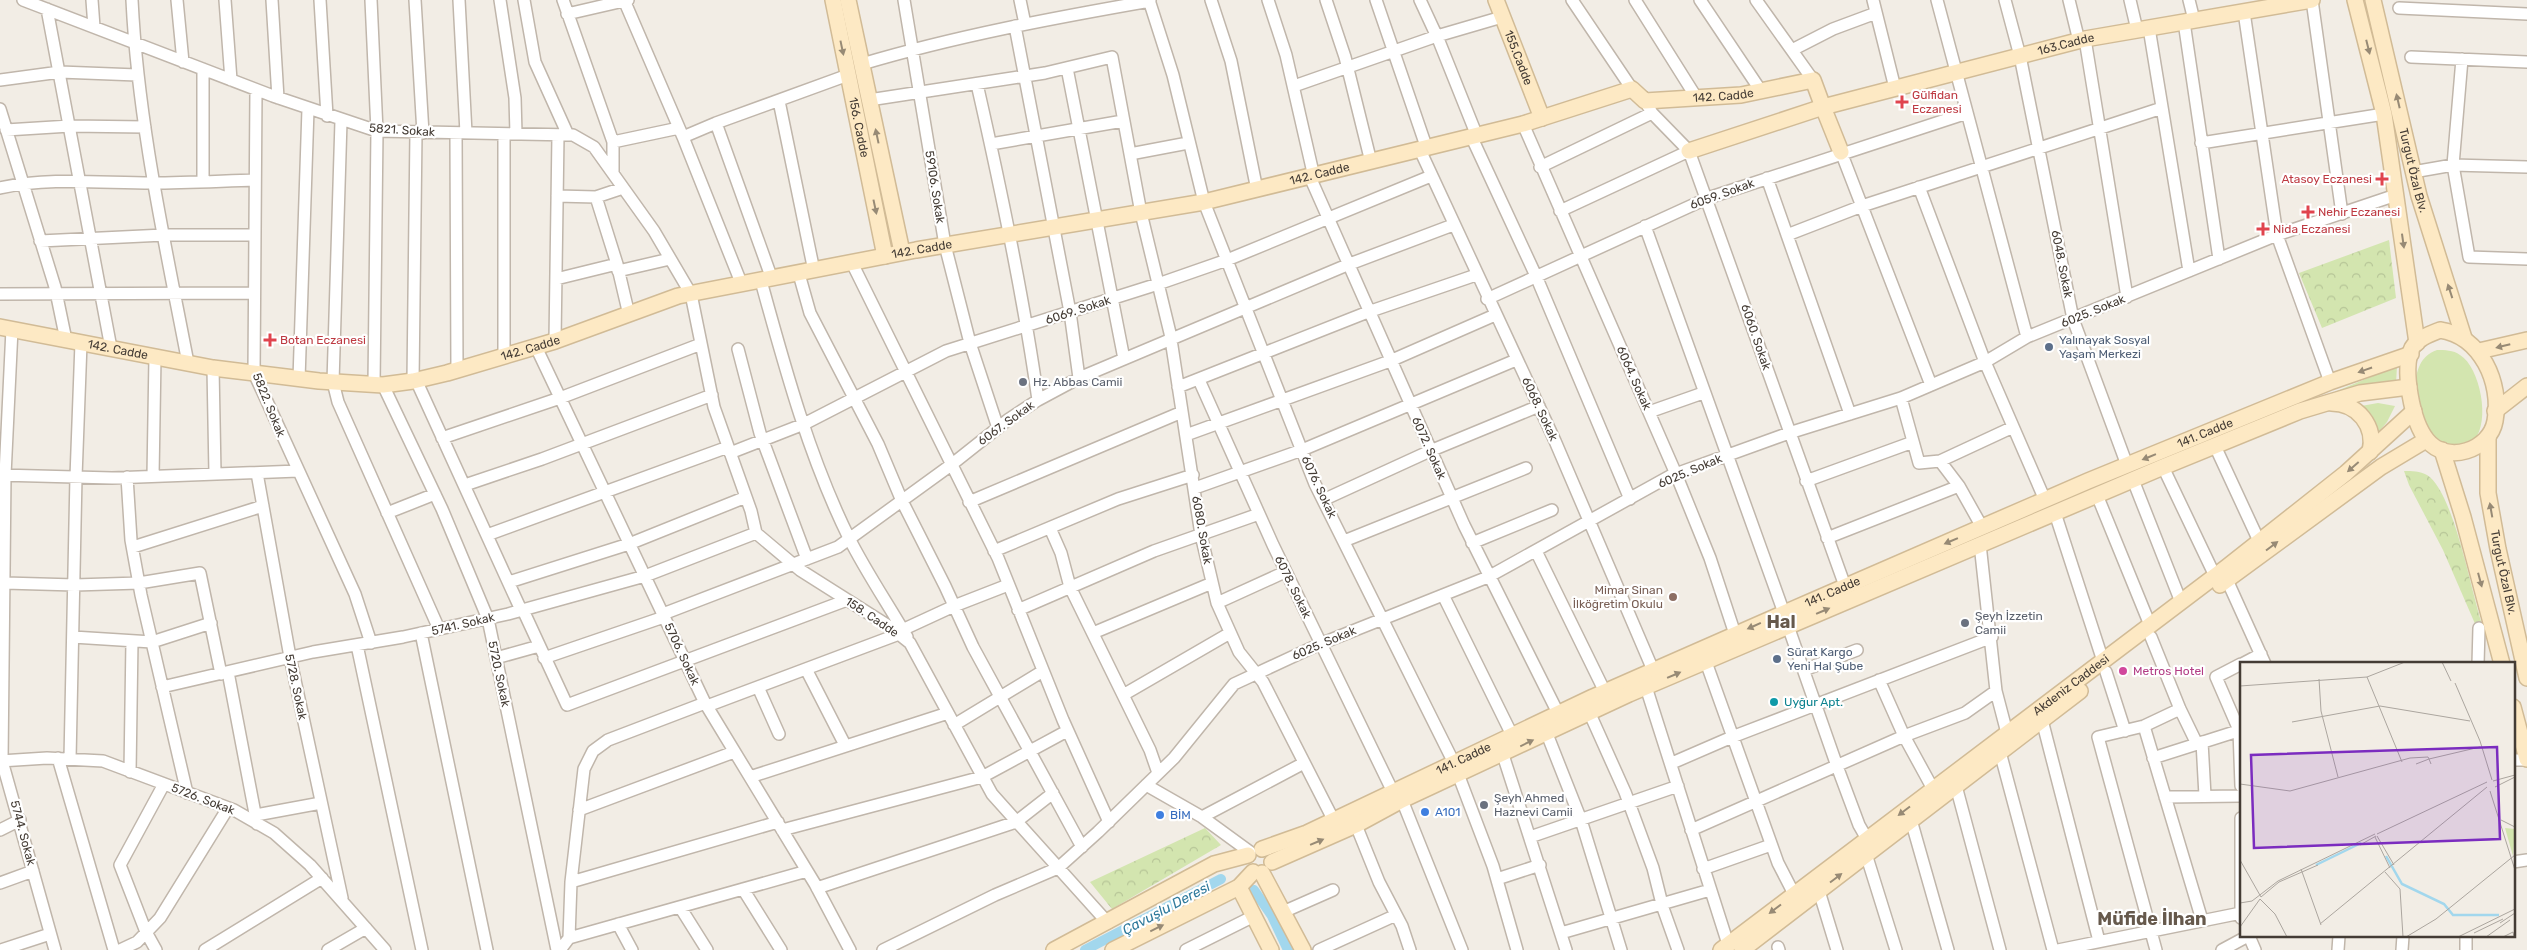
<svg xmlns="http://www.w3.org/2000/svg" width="2527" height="950" viewBox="0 0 2527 950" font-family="Rubik,sans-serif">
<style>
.green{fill:#d3e5af}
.park{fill:url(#park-crowns)}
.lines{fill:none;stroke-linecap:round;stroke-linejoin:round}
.canal{stroke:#a2d7ed;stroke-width:10}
.street-casing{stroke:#c0b6ab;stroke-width:14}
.secondary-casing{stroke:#d1bb96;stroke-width:18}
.street{stroke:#fff;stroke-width:11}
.secondary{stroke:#fde9c4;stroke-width:15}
.oneway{fill:#978a75}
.health-dot{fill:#e0444e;stroke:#fff;stroke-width:2}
.service-dot{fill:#5c6f8a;stroke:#fff;stroke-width:2}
.worship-dot{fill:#6b7280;stroke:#fff;stroke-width:2}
.education-dot{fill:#8d6e63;stroke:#fff;stroke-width:2}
.hotel-dot{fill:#d1479c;stroke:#fff;stroke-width:2}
.culture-dot{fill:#0f9aa8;stroke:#fff;stroke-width:2}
.shop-dot{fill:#3f7fe0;stroke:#fff;stroke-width:2}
.labels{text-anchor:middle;stroke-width:4.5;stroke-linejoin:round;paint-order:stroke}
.street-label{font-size:12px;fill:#443c35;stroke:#fff}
.health-label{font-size:12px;fill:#be3a42;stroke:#fff;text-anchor:start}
.service-label{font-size:12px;fill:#4e5e75;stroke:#fff;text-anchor:start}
.worship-label{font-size:12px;fill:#5b616d;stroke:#fff;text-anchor:start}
.education-label{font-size:12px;fill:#785e54;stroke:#fff;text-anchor:end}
.hotel-label{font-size:12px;fill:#b23c85;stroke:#fff;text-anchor:start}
.culture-label{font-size:12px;fill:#0d838f;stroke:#fff;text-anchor:start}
.shop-label{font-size:12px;fill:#366cbe;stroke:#fff;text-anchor:start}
.water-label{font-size:14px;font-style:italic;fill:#2f7a9c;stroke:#fff}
.district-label{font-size:18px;font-weight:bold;fill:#66594c;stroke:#fff}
.inset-river{fill:none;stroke:#a2d7ed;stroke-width:2.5}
.inset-road{fill:none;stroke:#aca69f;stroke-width:1}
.view{fill:#7b2cbf;fill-opacity:0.15;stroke:#7b2cbf;stroke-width:2.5}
.inset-edge{fill:none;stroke:#443c35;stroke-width:2.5}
</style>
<defs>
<pattern id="park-crowns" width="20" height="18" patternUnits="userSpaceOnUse" patternTransform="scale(1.25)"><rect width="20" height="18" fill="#d3e5af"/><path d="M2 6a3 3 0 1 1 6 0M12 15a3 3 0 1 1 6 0" fill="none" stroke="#b6c597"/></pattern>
</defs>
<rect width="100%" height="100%" fill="#f2ede5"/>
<!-- green -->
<path class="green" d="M2437 350C2445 350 2453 350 2460 355 2480 367 2491 422 2474 440 2471 443 2465 446 2461 449 2455 447 2444 447 2439 443 2415 425 2402 361 2437 350Z
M2397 366 2396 384 2308 403Z
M2378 403 2395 406 2387 422 2375 436 2361 406Z"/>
<!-- park -->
<path class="park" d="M2389 240 2396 298 2322 328 2299 273Z
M2404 471C2412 471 2420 471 2427 475 2454 492 2471 592 2482 624L2476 626 2443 550 2409 485Z
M1205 828 1221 845 1112 909 1090 882Z"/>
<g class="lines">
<!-- canal -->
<path class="canal" d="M1254 890 1272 916 1288 950
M1085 950 1221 879"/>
<defs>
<path id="street" d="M23 0 273 96 377 131 573 135 594 147 654 231 691 294 714 407 751 511 756 533 800 570 890 627 910 643 992 794 1108 923
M92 0 94 27
M132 0C138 123 165 243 188 363
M177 0 183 62
M225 0 231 80
M272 0 278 98
M320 0 327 116
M371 0 377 131 374 384
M415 0 423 133
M459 0 466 133
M500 0 515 98 516 134
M524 0 535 62 568 135
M563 0 613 142V173
M624 0 683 137 742 285
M904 0 945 245 970 343 998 428
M1020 0 1025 24
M1149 0 1173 75 1204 202 1315 484 1454 763
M1211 0 1231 61 1257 190
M1268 0 1286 55 1314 177
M1326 0 1345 57 1371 162
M1376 0 1427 149
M1420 0 1439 41 1477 136
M1572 0 1632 89
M1635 0 1696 97
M1700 0 1761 91
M1756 0 1813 80
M1873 0 1895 88
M1937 0 2027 337
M2005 0 2020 56 2073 319 2127 465
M2069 0 2079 41
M2130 0 2137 30
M2189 0 2194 20
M2312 0 2342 214
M2399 8 2527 14
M47 9 111 348
M2244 12 2277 235 2330 382
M567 14 628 0
M2184 22 2219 259
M1015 26 1070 312 1079 378
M2149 28 2189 271
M2085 39 2127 297
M1792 50 1833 29 1876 13
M2411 57 2527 62
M862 64C956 36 1053 18 1150 1
M1067 68 1124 359
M203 69V181
M0 80 60 72 137 75
M977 84C1001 189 1023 293 1038 400
M1294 86 1437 36 1502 17
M256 90 254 373 355 594 371 643
M869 100 1045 73 1112 57 1141 213 1170 333 1201 535 1217 603 1239 652 1263 682 1334 821
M779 101 814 271
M1645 101 1652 113 1689 151 1845 586
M0 109 55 287 66 340
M341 121 333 382 338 402 439 629
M716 123 772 279
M1523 124 1676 474 1710 558 1735 634
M6 130 70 126 145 127
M456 133 457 370
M504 134V356
M683 137 716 123 848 75
M1472 138 1536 276 1630 499
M613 142 679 128
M2201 143 2384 114
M991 144 1123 121
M1420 150 1555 441 1653 670
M1841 152 1931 385
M1130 154 1188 143
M1540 167 1652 113
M2527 167 2453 165 2469 257 2527 259
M2413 172 2453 165 2462 59
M1310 177 1464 525 1558 713
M1767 178 1850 414
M1919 187 1985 362 2045 500
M0 188C50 177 101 183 152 183 186 183 221 181 255 180
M623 188 596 197 617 264 629 315
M557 196 596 197
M1560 211 1689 151
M1645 226 1784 613
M1787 235 1862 206 2162 108
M40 241 164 235H255
M852 263 998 558 1063 720 1109 822
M618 271 670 259
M799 274 810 313 878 444 902 501 945 586 973 647 1082 847
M556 279 617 264
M761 281C785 368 809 457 849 538 866 572 888 604 907 637
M0 294 254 293
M1487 299 1708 198 1967 113
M12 329 5 475 2 761 55 950
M555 341 558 135
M536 347 705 703 815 884 850 950
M738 349 760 433 807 559
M213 368 215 474
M299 379 308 109
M416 380 521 610
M1199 380 1273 545 1393 792
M413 381 416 132
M383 385 442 509 488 619 557 950
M1178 387 1368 312 1476 275
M1901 398 1919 463 1940 461 2011 428
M1649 412 1703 393
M1186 435 1390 361 1495 315
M442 438 560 398 701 344
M2215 446 2259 541
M730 453 804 424 946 351 1158 284 1227 260 1431 176
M1940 461 1959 486 1982 527
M2163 467 2215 576
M257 473 290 657 342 898
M0 475 112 478 298 471
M153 476 155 357
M127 477 131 540 141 595 187 793
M2133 480 2181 602
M1806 481 1913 442
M465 485 542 459 712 395
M1195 488 1302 450 1516 360
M2097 495 2150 625
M1323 500 1430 451 1539 406
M969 502 1182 412
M387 513 435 494
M2055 513 2103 661
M1050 528 1061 553 1070 587 1150 750 1158 773
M487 535 728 447
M1827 538 1959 486
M1344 541 1526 468
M1472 543 1552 510
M1980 544 1996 691 2007 733
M133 547 263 506
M994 551 1118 499 1193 475
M1536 551 1605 692
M2227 580 2265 664
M509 582 629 544 746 497
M5 583 75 585 139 583 200 573 221 674
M1443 595 1512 735
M1217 603 1285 572
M523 610 567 705 847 600
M1018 610 1154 551 1259 514
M663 614 838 547 951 465 1009 419 1038 400 1079 378 1347 265 1453 225
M1788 626 1837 766 1859 825 1867 839
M902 630 954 606 1008 585
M421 633 487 950
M1093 633 1212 583
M73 637 152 642 211 623
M2151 637 2180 709 2197 744
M357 645 422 950
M496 658 539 646
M544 658 664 617
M1706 662 1778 863 1794 894
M2241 664 2216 677 2239 730 2241 786
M2242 664 2261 654
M2478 664 2479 628
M806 669 845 745
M1804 670 1857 650
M228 672 257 824
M2106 672 2125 731
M1879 680 1904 736 1933 789
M162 687 313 652 403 637 508 614 645 576 756 533
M758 687 779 734
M1646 687 1728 944
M1123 695 1230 633
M707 706 899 634
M1590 714 1625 792 1653 868 1663 908 1678 950
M2042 720 2099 941
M954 725 1043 671
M2144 726 2202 920
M1547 734 1581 820 1621 950
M2202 742 2205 796
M2000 752 2053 950
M1503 755 1566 950
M58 758 114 950
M2153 758 2241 730
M70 759 76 477 81 343
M2513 760H2527
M0 761 47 758 103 761 234 810 274 833 310 865 385 950
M1672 763 1732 737 1992 637
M130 772 132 641
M1458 774 1493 866 1517 950
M750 777 948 713
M1146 785 1202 817 1250 852
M1956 786 2000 950
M2165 797 2241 796
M1402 800 1462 950
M579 810 734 752
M256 815 321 803
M1202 817 1304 763
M2241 818V918
M1911 820 1948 950
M1356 825 1379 882 1402 926 1410 950
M0 830 20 820
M782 830 982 777 1067 731
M1691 830 1904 736 1965 713 1996 691
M1530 837 1678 786
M1866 854 1896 950
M2513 862 2527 860
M1703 869 1771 845
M1497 879 1540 865
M571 882 778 822
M0 883 33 871
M817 888 1016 822 1053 793
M743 889 781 950
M1819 891 1837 950
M680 907 707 950
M1283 912 1333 890
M618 924 632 950
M1561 933 1710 890
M2249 936 2255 950
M569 938 807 871
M1778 947 1779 950
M1 950 50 934
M120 950 137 942 160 918 228 808
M156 950 146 932 120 865 164 784
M205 950 322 878
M328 950 366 928
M560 950 569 938 571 882 584 769 593 751 608 740 705 703
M883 950 995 895 1058 868 1098 832 1174 758 1234 684 1320 644 1488 577 1670 476 1789 433 1901 398 1985 362 2027 337 2277 235 2396 195
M1186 950 1254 916
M1319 950 1396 915
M2058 950 2241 913
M2156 950 2098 737 2144 726 2180 709
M2222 950 2248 936
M2338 950 2339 936
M2402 950 2403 936
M2466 950V936"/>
<g id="secondary">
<path id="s1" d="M833 0 885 256"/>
<path d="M848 0 902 252"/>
<path id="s2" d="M1496 0 1542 118"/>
<path d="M2355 0 2384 114 2417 343"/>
<path id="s3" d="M2373 0 2419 196 2464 338"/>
<path d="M1689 151 1823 107 1841 152"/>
<path id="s4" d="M0 327 213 368 319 381 383 385 413 381 447 373 555 341 678 296 916 250 1204 202 1523 124 1632 89 1645 101 1741 95 1813 80 1823 107 2085 39 2312 0"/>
<path d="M2440 330C2481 336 2502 383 2495 421 2490 450 2447 465 2427 440 2412 422 2402 369 2412 348 2418 338 2430 334 2440 330Z"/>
<path d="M2479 351 2527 340"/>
<path d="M2331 403C2358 403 2376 426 2370 452"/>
<path d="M2495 411 2527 386"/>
<path id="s5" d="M2488 438V493L2498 549 2527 678"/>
<path d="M2442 450 2463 517 2502 664"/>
<path d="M2220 585 2381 467 2426 440"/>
<path d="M2513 707 2527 759"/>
<path id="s6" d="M1262 849 1307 833 1593 697 1814 600 2088 481 2330 382 2411 354"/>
<path d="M1272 862 1356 825 1402 800 1629 694 2163 467 2300 411 2360 393 2409 387"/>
<path d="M1262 873 1303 950"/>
<path d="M1239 887 1271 950"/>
<path d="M1054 950 1214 864 1248 855"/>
<path d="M1113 950 1239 887 1253 872"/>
<path id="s7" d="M1721 950 2227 567 2346 473 2414 411"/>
<path d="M1742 950 2080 691"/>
</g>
</defs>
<!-- street casing -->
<use href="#street" class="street-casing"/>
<!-- secondary casing -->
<use href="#secondary" class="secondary-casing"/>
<!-- street -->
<use href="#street" class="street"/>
<!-- secondary -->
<use href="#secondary" class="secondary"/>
</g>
<!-- one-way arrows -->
<defs><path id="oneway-solid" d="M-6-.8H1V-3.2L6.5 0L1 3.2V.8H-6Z" transform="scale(1.25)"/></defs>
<g class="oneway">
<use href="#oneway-solid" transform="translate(2368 47) rotate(76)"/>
<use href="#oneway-solid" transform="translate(842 48) rotate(78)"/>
<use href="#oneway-solid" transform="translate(2398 101) rotate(-103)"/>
<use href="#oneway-solid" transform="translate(877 136) rotate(-102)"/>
<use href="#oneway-solid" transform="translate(875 207) rotate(78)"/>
<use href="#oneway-solid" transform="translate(2403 241) rotate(82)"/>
<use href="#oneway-solid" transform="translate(2450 291) rotate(-108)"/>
<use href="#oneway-solid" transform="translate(2503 346) rotate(166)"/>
<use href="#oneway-solid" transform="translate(2365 370) rotate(161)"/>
<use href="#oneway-solid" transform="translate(2149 457) rotate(158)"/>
<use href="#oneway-solid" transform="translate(2353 467) rotate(139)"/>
<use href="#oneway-solid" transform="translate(2491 510) rotate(-100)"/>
<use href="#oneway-solid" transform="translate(1951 541) rotate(157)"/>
<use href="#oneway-solid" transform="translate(2272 546) rotate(-37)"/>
<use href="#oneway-solid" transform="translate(2480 580) rotate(75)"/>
<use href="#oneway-solid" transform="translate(1823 611) rotate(-23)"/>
<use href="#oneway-solid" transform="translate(1754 626) rotate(156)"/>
<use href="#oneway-solid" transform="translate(1674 675) rotate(-23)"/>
<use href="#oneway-solid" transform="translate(1527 743) rotate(-26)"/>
<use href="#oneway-solid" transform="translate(1904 811) rotate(143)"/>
<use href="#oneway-solid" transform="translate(1317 842) rotate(-23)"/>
<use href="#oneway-solid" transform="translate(1836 878) rotate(-37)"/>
<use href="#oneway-solid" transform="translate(1775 909) rotate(143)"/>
<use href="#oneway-solid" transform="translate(1157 928) rotate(-26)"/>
</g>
<!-- markers -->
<g class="health-dot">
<path d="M1899.5 94.5h5v5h5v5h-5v5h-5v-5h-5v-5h5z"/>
<path d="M2379.5 171.5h5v5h5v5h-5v5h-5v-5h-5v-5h5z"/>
<path d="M2305.5 204.5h5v5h5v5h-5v5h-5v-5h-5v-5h5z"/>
<path d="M2260.5 221.5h5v5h5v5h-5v5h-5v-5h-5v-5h5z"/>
<path d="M267.5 332.5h5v5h5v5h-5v5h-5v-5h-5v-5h5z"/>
</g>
<g class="service-dot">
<circle cx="2049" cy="347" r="5"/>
<circle cx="1777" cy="659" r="5"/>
</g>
<g class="worship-dot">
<circle cx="1023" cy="382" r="5"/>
<circle cx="1965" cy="623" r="5"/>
<circle cx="1484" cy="805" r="5"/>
</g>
<circle class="education-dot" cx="1673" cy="597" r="5"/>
<circle class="hotel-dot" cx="2123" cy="671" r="5"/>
<circle class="culture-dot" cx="1774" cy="702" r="5"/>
<g class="shop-dot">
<circle cx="1425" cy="812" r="5"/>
<circle cx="1160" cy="815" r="5"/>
</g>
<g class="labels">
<!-- street labels -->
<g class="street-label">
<text dy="4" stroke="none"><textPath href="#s4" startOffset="2141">163.Cadde</textPath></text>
<text dy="4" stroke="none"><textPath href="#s2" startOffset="62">155.Cadde</textPath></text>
<text dy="4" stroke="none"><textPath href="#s4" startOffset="1770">142. Cadde</textPath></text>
<text dy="4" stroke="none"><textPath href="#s1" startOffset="130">156. Cadde</textPath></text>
<text transform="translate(402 130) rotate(4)" y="4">5821. Sokak</text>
<text dy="4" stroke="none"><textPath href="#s3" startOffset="175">Turgut Özal Blv.</textPath></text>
<text dy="4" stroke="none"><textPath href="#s4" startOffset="1350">142. Cadde</textPath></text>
<text transform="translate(935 187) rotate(81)" y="4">59106. Sokak</text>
<text transform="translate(1722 194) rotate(-20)" y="4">6059. Sokak</text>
<text dy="4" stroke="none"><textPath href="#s4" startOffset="945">142. Cadde</textPath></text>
<text transform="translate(2062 264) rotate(79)" y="4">6048. Sokak</text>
<text transform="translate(1078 310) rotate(-18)" y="4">6069. Sokak</text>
<text transform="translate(2093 311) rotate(-22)" y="4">6025. Sokak</text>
<text transform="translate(1756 337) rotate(71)" y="4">6060. Sokak</text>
<text dy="4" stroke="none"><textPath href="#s4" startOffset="540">142. Cadde</textPath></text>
<text dy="4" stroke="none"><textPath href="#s4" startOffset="120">142. Cadde</textPath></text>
<text transform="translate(1634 378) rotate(66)" y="4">6064. Sokak</text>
<text transform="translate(269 405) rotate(68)" y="4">5822. Sokak</text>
<text transform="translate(1540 409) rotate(65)" y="4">6068. Sokak</text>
<text transform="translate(1006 423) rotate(-36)" y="4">6067. Sokak</text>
<text dy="4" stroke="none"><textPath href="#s6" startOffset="1031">141. Cadde</textPath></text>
<text transform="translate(1429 448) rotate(66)" y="4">6072. Sokak</text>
<text transform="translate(1690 471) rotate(-23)" y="4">6025. Sokak</text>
<text transform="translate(1319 487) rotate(65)" y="4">6076. Sokak</text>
<text transform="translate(1202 530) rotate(80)" y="4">6080. Sokak</text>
<text dy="4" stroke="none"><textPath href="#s5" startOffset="136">Turgut Özal Blv.</textPath></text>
<text transform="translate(1293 587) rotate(64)" y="4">6078. Sokak</text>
<text dy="4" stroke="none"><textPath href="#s6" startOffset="626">141. Cadde</textPath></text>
<text transform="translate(872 617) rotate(34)" y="4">158. Cadde</text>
<text transform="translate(463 624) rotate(-13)" y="4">5741. Sokak</text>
<text transform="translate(1324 643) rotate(-23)" y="4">6025. Sokak</text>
<text transform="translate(682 654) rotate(65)" y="4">5706. Sokak</text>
<text transform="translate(499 674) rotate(78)" y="4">5720. Sokak</text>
<text dy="4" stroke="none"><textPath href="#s7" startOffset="439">Akdeniz Caddesi</textPath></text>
<text transform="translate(296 687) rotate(78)" y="4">5728. Sokak</text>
<text dy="4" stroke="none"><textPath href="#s6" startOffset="221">141. Cadde</textPath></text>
<text transform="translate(203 799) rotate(21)" y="4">5726. Sokak</text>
<text transform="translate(23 833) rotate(75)" y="4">5744. Sokak</text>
</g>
<!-- health labels -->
<g class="health-label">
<text x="1912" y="99">Gülfidan<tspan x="1912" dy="14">Eczanesi</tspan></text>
<text x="2372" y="183" text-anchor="end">Atasoy Eczanesi</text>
<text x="2318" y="216">Nehir Eczanesi</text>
<text x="2273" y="233">Nida Eczanesi</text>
<text x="280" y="344">Botan Eczanesi</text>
</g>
<!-- service labels -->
<g class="service-label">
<text x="2059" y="344">Yalınayak Sosyal<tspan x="2059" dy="14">Yaşam Merkezi</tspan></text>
<text x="1787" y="656">Sürat Kargo<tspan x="1787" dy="14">Yeni Hal Şube</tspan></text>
</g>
<!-- worship labels -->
<g class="worship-label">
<text x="1033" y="386">Hz. Abbas Camii</text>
<text x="1975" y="620">Şeyh İzzetin<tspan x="1975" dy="14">Camii</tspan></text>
<text x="1494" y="802">Şeyh Ahmed<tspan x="1494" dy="14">Haznevi Camii</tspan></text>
</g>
<!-- education labels -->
<g class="education-label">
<text x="1663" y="594">Mimar Sinan<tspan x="1663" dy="14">İlköğretim Okulu</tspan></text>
</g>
<!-- hotel labels -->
<g class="hotel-label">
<text x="2133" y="675">Metros Hotel</text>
</g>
<!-- culture labels -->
<g class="culture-label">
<text x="1784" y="706">Uyğur Apt.</text>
</g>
<!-- shop labels -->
<g class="shop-label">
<text x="1435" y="816">A101</text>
<text x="1170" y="819">BİM</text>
</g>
<!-- water labels -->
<g class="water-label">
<text transform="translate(1166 908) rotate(-28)" y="5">Çavuşlu Deresi</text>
</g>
<!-- district labels -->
<g class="district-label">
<text x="1781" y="628">Hal</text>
<text x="2152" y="925">Müfide İlhan</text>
</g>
</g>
<!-- overview -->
<g transform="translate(2240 662)">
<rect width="275" height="275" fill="#f2ede5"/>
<path d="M265 166 275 167 273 194Z" fill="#d3e5af"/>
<path class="inset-river" d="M146 194 162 222 204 242 213 253H259M76 203 121 181"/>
<path class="inset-road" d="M202 0 211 19M127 15 162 100M79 17 81 49 98 115M215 21 240 79 252 118M0 24 127 15 165 0M52 60 140 44 230 59M176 102 189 97 191 102M253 119 275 113M0 122 50 129 170 96 188 95 189 97 240 85M255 125 275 115M250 129 275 208M261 158 275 165M137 172 247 120M137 174 154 203M135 175 150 206M120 183 136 174M0 198 21 235M61 207 81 263M145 210 160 227 163 275M21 235 39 220 78 203M20 237 35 252 47 275M0 241 12 239 38 219 135 172M260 261 275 251M80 262 247 125M0 265 20 237M234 271 263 257M166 275 196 257 275 193M218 275 275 247M246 275 270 258M263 275 273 270 274 275"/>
<path class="view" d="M257 85 260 177 14 186 11 93Z"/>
<rect width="275" height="275" class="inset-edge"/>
</g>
</svg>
